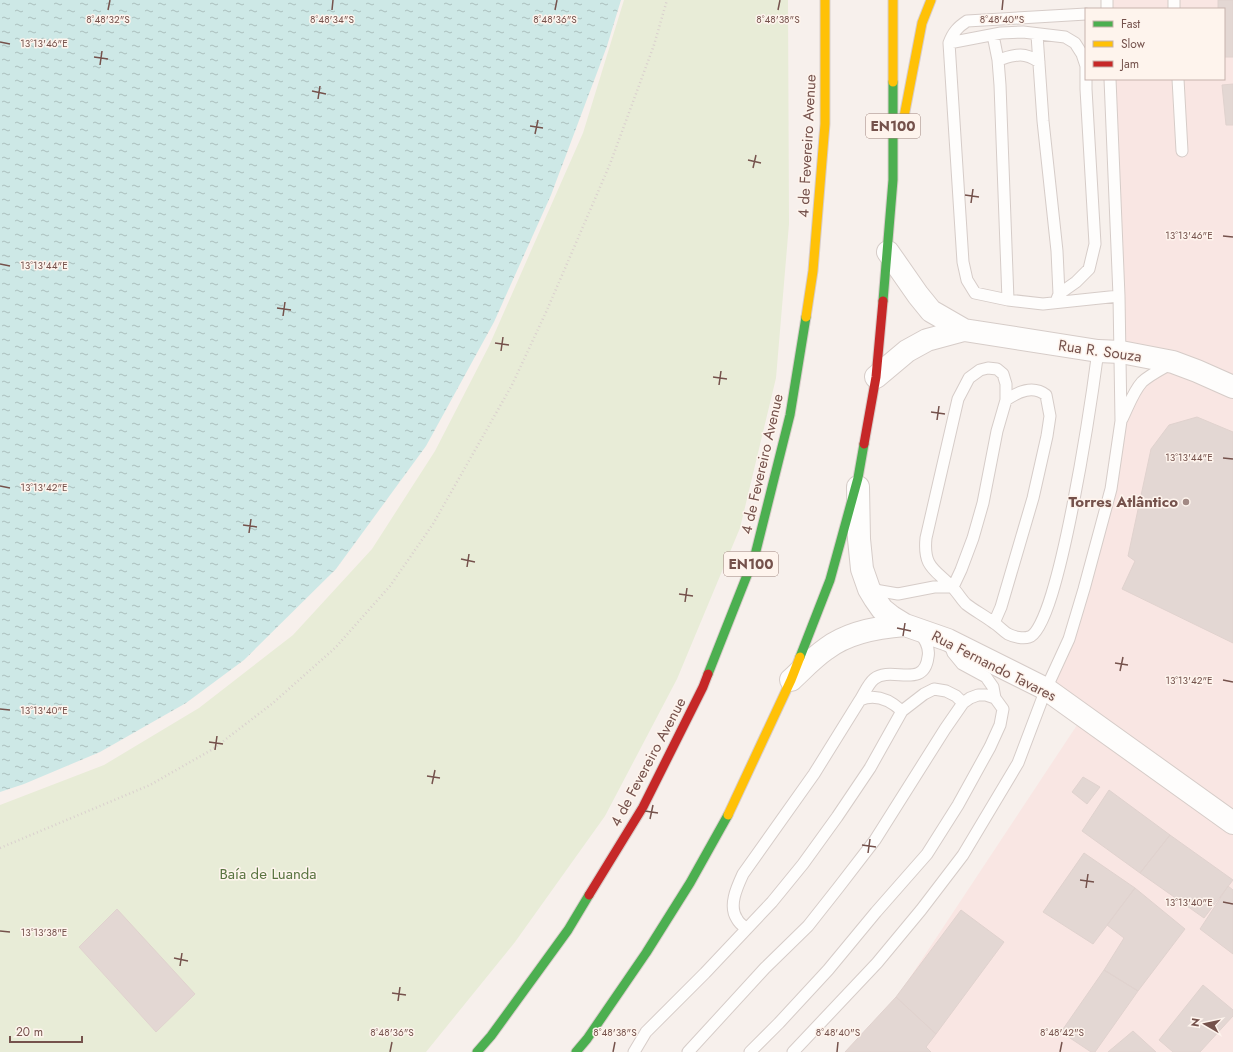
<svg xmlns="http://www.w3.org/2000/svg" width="1233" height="1052" viewBox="0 0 1233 1052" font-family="Jost,sans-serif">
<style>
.commercial{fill:#f9e6e3}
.green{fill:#e8ecd7}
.water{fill:url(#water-ripples)}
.building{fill:#e3d7d3;stroke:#e0d2ce}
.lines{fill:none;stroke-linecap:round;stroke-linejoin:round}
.lane-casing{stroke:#d6ccc8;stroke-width:13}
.street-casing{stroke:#d6ccc8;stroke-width:24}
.fast-casing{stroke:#d8cdca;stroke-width:11}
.slow-casing{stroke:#d8cdca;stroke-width:11}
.jam-casing{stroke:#d8cdca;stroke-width:11}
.path{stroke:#dad0ce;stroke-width:2.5;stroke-dasharray:1 3;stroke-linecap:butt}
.lane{stroke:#fefdfc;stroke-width:11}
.street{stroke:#fefdfc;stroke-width:22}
.fast{stroke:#4caf50;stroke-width:9}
.slow{stroke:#ffc107;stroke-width:9}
.jam{stroke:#c62828;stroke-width:9}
.ticks{fill:none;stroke:#75524c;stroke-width:1.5}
.poi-dot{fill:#a28984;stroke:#fef4ed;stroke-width:1.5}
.labels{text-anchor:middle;stroke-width:3;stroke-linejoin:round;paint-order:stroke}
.shield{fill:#fef4ed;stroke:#9e837c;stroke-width:1}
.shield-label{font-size:14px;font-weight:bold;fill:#75524c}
.street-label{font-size:15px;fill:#75524c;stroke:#fef4ed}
.poi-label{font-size:15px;font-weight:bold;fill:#75524c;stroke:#fef4ed;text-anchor:end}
.park-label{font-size:15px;fill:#5a7441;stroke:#fef4ed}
.ticks-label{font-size:10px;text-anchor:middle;fill:#75524c;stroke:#fef4ed;stroke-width:3;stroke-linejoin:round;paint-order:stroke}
</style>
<defs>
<pattern id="water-ripples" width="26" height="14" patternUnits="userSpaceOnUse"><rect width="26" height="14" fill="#cde8e6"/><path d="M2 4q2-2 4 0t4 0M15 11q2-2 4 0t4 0" fill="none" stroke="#abbfbd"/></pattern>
</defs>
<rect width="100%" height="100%" fill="#f7f0ec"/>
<!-- commercial -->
<path class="commercial" d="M1107 0H1233V1052H845L897 997 1083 716 1046 689 1069 639 1118 446 1132 398 1172 363 1121 352 1110 79H1224V9H1107Z"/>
<!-- green -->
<path class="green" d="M624 0H788L789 224 776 378 740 528 677 679 605 816 515 942 426 1052H0V805L104 765 199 708 293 635 372 549 435 451 489 346 583 133Z"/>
<!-- water -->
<path class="water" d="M0 0H621L607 46 551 195 494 322 426 446 336 569 244 660 186 703 100 752 24 784 0 792Z"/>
<!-- building -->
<path class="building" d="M1218 0H1233V57H1224V9H1218Z
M1233 84V125H1226L1222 85Z
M1197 417 1233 432V643L1122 589 1135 561 1128 556 1151 449 1169 425Z
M1083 777 1100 787 1087 804 1072 792Z
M1109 790 1170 835 1140 873 1082 831Z
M1170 835 1233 880 1204 918 1140 873Z
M1084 853 1135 888 1093 944 1043 912Z
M1228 886 1233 890V954L1200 929Z
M1135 888 1185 929 1138 991 1104 970 1124 938 1107 925Z
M117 909 195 994 156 1032 79 947Z
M961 910 1004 942 936 1034 896 997Z
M1104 970 1138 991 1095 1052H1091L1061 1032Z
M1203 985 1233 1010V1016L1200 1052H1173L1159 1040Z
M896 997 936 1034 926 1047 931 1052H845Z
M1133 1031 1156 1052H1108Z"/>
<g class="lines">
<defs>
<path id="lane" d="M1107 0V9
M1174 0V9
M1086 14 967 21C958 27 953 32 949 43L963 262 967 280 975 293 1008 300 1043 304 1119 296
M993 35 998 60 1000 85 1008 300
M1037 35 1043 121 1057 251 1059 294 1057 299
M949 43 1001 33 1023 32 1065 37 1075 43 1082 54 1086 66V89L1095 244 1089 269 1076 282 1059 294
M998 60C1015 55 1023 51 1039 62
M1178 79 1182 151
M1122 419C1128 407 1133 392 1142 382 1151 374 1162 369 1172 363
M869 589 898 594 934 587H953L961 570 973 538 983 503 997 431 1006 400V384L1003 374 997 369 988 368 980 370 969 378 958 399 926 538C923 568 935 569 953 588 958 593 961 599 966 604 975 611 985 616 994 623 999 626 1003 631 1008 634 1014 637 1023 639 1029 637 1059 629 1093 389 1098 351
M994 623 1001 607 1033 498 1047 436 1050 416 1046 395C1033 385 1019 391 1006 400
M860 700C864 694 868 684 874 679 891 665 924 690 928 657 930 648 924 638 919 632
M746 928C743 926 739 923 737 919 728 906 737 887 743 874L814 774 860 700C876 693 890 700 902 711
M634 1052 646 1032 705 973 772 902 803 864 837 817 870 768 902 711 924 694 934 689 946 691 956 696 963 703
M688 1052 765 968 808 926 838 888 875 840 945 729 963 703 970 698 978 695H986L995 698
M750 1052 779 1023 828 970 876 912 927 854 958 805 990 747 1000 725 1003 709 995 698 993 687 986 677 962 664 953 653 949 642
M793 1052 877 963 921 910 963 855 1018 763 1046 689 1069 639 1084 589 1111 489 1121 421 1119 296 1110 79"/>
<path id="street" d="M888 252 918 295 931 311 964 330 1098 351 1121 352 1173 362 1197 371 1233 387
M876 377 907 351 927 340 964 330
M858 487 859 539 862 569 869 589 875 599 882 609 892 617 905 625 948 640 1046 689 1233 823
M791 680C802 670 813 658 826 649 848 632 878 627 905 625"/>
<path id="fast" d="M883 301 893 180V82
M800 657 830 580 858 478 864 444
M708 674 755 555 790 415 806 317
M477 1052 491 1036 568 930 589 895
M576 1052 587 1039 646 953 690 883 728 815"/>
<path id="slow" d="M893 0V82
M903 122 922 23 931 0
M806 317 813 271 825 124V0
M728 815 791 680 800 657"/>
<path id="jam" d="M864 444 876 377 883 301
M589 895 643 807 703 687 708 674"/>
</defs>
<!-- lane casing -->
<use href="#lane" class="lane-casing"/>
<!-- street casing -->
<use href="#street" class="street-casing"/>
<!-- fast casing -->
<use href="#fast" class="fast-casing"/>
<!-- slow casing -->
<use href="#slow" class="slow-casing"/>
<!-- jam casing -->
<use href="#jam" class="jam-casing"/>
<!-- path -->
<path class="path" d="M0 848 150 785 213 749 273 703 335 648 390 586 433 524 512 385 547 310 610 164 654 45 667 0"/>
<!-- lane -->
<use href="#lane" class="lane"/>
<!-- street -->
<use href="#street" class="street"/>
<!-- fast -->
<use href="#fast" class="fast"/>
<!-- slow -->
<use href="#slow" class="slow"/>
<!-- jam -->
<use href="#jam" class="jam"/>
</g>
<!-- ticks -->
<path class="ticks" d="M108 10 110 0M332 10 333 0M555 10 557 0M778 10 780 0M1002 10 1003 0M0 42 10 44M94 57 108 59M100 65 102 51M312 91 326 94M318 99 320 86M530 126 543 128M535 134 538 120M748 160 761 163M753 168 756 155M965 195 979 197M971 203 973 189M1223 236 1233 237M0 264 10 266M277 308 291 310M283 316 285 302M495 343 509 345M501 351 503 337M713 377 727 379M719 385 721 371M931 412 945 414M937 420 939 406M1223 458 1233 459M0 486 10 488M243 525 257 527M249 533 251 519M461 559 475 562M467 567 469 554M679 594 693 596M685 602 687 588M897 628 911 631M903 636 905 623M1115 663 1128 665M1120 671 1123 657M1223 680 1233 682M0 709 10 710M209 742 223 744M215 750 217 736M427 776 440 778M432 784 435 770M645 811 658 813M650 819 653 805M862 845 876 847M868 853 870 839M1080 880 1094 882M1086 888 1088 874M1223 902 1233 904M0 931 10 932M174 958 188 961M180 966 182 953M392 993 406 995M398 1001 400 987M390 1052 392 1042M613 1052 615 1042M837 1052 838 1042M1060 1052 1062 1042"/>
<!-- markers -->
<circle class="poi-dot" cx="1186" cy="502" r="4"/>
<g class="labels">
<!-- shield labels -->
<g class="shield">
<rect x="866" y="114" width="54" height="24" rx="3"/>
<rect x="724" y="552" width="54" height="24" rx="3"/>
</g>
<g class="shield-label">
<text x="893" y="131">EN100</text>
<text x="751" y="569">EN100</text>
</g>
<!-- street labels -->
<g class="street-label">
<text transform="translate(807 146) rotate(-87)" y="5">4 de Fevereiro Avenue</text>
<text transform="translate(1100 351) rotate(8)" y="5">Rua R. Souza</text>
<text transform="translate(762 464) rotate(-77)" y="5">4 de Fevereiro Avenue</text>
<text transform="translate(994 666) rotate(27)" y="5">Rua Fernando Tavares</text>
<text transform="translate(648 762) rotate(-62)" y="5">4 de Fevereiro Avenue</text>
</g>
<!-- poi labels -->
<g class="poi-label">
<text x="1178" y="507">Torres Atlântico</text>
</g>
<!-- park labels -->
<g class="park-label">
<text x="268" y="879">Baía de Luanda</text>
</g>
</g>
<g class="ticks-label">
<text x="778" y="23">8°48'38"S</text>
<text x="1002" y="23">8°48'40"S</text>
<text x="108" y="23">8°48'32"S</text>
<text x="332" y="23">8°48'34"S</text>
<text x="555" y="23">8°48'36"S</text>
<text x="44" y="47">13°13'46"E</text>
<text x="1189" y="239">13°13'46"E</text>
<text x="44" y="269">13°13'44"E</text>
<text x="1189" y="461">13°13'44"E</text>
<text x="44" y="491">13°13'42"E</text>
<text x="1189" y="684">13°13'42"E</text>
<text x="44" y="714">13°13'40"E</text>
<text x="1189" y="906">13°13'40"E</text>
<text x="44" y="936">13°13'38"E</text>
<text x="392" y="1036">8°48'36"S</text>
<text x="615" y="1036">8°48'38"S</text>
<text x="838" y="1036">8°48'40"S</text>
<text x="1062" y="1036">8°48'42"S</text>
</g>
<!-- legend -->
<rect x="1085" y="8" width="140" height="72" fill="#fef4ed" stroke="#c7b3ad"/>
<rect x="1093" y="21" width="20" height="6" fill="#4caf50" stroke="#c7b3ad"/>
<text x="1121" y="28" font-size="12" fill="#75524c">Fast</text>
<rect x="1093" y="41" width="20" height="6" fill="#ffc107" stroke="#c7b3ad"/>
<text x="1121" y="48" font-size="12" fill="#75524c">Slow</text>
<rect x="1093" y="61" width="20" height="6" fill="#c62828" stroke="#c7b3ad"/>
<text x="1121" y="68" font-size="12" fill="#75524c">Jam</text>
<!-- north arrow -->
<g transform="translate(1205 1024) rotate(279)" stroke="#fef4ed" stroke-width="3" paint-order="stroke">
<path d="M0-3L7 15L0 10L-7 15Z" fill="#75524c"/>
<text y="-6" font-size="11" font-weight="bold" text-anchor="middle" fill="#75524c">N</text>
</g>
<!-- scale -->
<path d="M10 1036v6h72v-6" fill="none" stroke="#75524c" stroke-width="2"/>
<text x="16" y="1036" font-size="12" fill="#75524c" stroke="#fef4ed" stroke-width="3" paint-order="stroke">20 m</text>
</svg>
